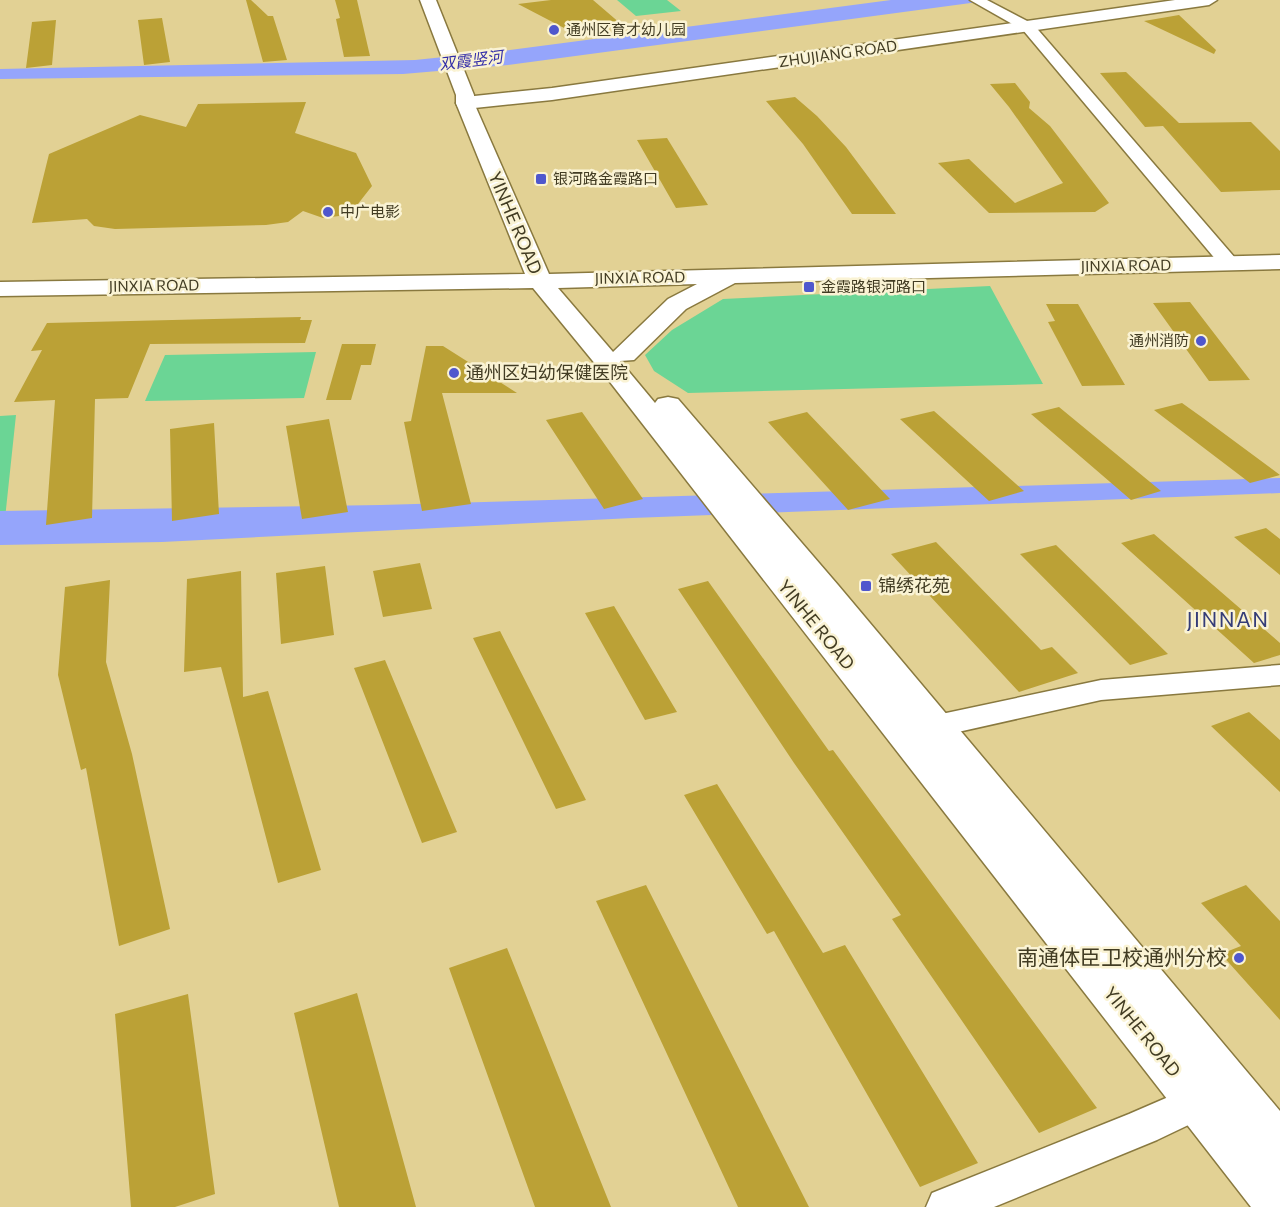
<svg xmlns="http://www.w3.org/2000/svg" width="1280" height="1207" viewBox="0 0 1280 1207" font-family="Commissioner,'Noto Sans SC',sans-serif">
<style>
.green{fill:#6bd595}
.water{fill:#95a5fb}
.building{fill:#bba136}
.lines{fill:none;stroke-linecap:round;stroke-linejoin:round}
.minor-casing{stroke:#89793f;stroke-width:3}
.tertiary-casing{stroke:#89793f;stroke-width:3}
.secondary-casing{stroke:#89793f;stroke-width:3}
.minor{fill:#fff;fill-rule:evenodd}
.tertiary{fill:#fff;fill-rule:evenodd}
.secondary{fill:#fff;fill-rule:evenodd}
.poi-dot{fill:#4f57cd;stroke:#faf3d4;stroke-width:2}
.labels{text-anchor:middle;stroke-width:5;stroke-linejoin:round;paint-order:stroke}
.far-poi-label{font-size:15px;fill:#423c23;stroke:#faf3d4;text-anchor:start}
.far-street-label{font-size:15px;fill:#423c23;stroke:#faf3d4}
.far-water-label{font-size:16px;font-style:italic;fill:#322da8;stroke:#faf3d4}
.street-label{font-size:18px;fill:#423c23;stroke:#faf3d4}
.poi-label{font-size:18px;fill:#423c23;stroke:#faf3d4;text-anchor:start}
.quarter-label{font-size:21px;letter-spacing:1.5px;fill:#353d78;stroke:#faf3d4}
.near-poi-label{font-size:21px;fill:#423c23;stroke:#faf3d4;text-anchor:end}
</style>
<rect width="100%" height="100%" fill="#e2d194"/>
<!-- green -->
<path class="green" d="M617 0H667L681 11 636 16Z
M990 286 1043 384 688 393 654 371 645 355 672 330 723 299Z
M316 352 304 398 145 401 165 355Z
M16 415 4 528H0V416Z"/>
<!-- water -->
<path class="water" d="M891 0H993L508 65 403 74 0 79V69L415 60 502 51Z
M1280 478V493L632 518 162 542 0 545V511L381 505Z"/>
<!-- building -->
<path class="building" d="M246 0H251L268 16H273L287 60 263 62Z
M335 0H357L370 56 344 57 336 19 340 18Z
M551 0H593L621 24 566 29 518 4Z
M1179 15 1216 50 1214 54 1144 21Z
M162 18 170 62 144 65 138 20Z
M56 20 52 65 26 68 32 22Z
M1126 72 1179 123 1251 122 1280 151V190L1221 192 1163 126 1145 127 1100 73Z
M1015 83 1030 102 1029 108 1050 126 1109 203 1095 212 989 213 938 163 969 159 1015 203 1063 183 1009 107 990 84Z
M795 97 817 116 846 147 896 214H852L803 144 766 101Z
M306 102 295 133 356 153 372 186 354 209 339 216 323 218 303 211 288 222 266 225 115 229 94 226 87 219 32 223 49 154 140 115 186 127 198 104Z
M667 138 708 205 676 208 637 140Z
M1190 302 1250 380 1209 381 1153 303Z
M1046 304H1078L1125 385 1082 386 1048 322 1055 321Z
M301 317 300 320H312L305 343 150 344 128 398 95 399 92 518 46 525 55 400 14 402 42 350 31 351 47 323Z
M342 344H376L371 365H361L351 400H326Z
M426 346H443L517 393H442L471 504 422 511 404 422 411 421Z
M1182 403 1203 418 1280 475 1250 483 1154 410Z
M1059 407 1161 491 1131 500 1031 414Z
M934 411 1024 491 989 501 900 419Z
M582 412 643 499 604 509 546 420Z
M807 412 890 499 848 510 768 422Z
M329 419 348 512 302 519 286 426Z
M214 423 219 514 172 521 170 429Z
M1266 528 1280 539V575L1234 537Z
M1154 534 1280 643V655L1254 663 1121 543Z
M936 542 1041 650 1052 647 1078 673 1019 692 891 554Z
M1056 545 1168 654 1130 665 1020 554Z
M420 563 432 609 383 617 373 571Z
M325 566 334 635 281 644 276 573Z
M241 571 243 697 268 691 321 870 278 883 221 667 184 672 187 579Z
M110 580 106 662 132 754 170 929 119 946 86 768 81 770 58 675 65 587Z
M708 581 829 751 833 750 1097 1108 1039 1133 892 919 901 915 794 763 678 589Z
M614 606 677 712 645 720 585 613Z
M500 631 586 800 556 809 473 638Z
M385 660 457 832 422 843 354 668Z
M1249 712 1280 740V792L1211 726Z
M717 784 823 953 845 945 978 1163 920 1187 774 931 767 934 684 795Z
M646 885 809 1207H738L596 901Z
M1246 885 1280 921V1020L1221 954 1241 946 1201 903Z
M507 948 611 1207H535L449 968Z
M357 993 416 1207H339L294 1013Z
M188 994 215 1194 175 1207H131L115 1014Z"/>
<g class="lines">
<defs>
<path id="minor" d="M970 0H987L1033 24 1236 259 1239 263 1236 267H1222L1023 30Z
M1280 665V685L1101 700 918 741 907 738 903 730 907 722 918 719 1101 680Z
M1210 1079 1224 1084 1229 1096 1224 1108 1157 1140 994 1207H926L932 1193 1129 1114Z"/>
<path id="tertiary" d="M1175 0H1217L1209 5 552 100 465 109 458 107 456 103 458 99 465 97 552 88Z"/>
<path id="secondary" d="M420 0H436L474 95V103L549 274 1280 255V269L735 283 686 309 634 360 620 361 655 403 658 399 668 397 678 399 838 585 1280 1111V1207H1251L610 382 533 288 0 296V282L525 274 456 103V95ZM697 284 668 299 613 352 558 288Z"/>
</defs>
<!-- minor casing -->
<use href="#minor" class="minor-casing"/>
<!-- tertiary casing -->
<use href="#tertiary" class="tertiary-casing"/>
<!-- secondary casing -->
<use href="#secondary" class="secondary-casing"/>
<!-- minor -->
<use href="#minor" class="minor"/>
<!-- tertiary -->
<use href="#tertiary" class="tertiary"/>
<!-- secondary -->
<use href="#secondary" class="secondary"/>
</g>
<!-- markers -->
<g class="poi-dot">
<circle cx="554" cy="30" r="6"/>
<rect x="535" y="173" width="12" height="12" rx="3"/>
<circle cx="328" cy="212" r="6"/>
<rect x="803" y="281" width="12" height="12" rx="3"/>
<circle cx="1201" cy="341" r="6"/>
<circle cx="454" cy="373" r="6"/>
<rect x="860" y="580" width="12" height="12" rx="3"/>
<circle cx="1239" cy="958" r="6"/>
</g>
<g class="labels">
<!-- far-poi labels -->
<g class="far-poi-label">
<text x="566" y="35">通州区育才幼儿园</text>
<text x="553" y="184">银河路金霞路口</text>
<text x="340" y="217">中广电影</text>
<text x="821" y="292">金霞路银河路口</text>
<text x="1189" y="346" text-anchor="end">通州消防</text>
</g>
<!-- far-street labels -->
<g class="far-street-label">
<text transform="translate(838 54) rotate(-8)" y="5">ZHUJIANG ROAD</text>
<text transform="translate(1126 266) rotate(-1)" y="5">JINXIA ROAD</text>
<text transform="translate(640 278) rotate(-1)" y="5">JINXIA ROAD</text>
<text transform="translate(154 286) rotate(-1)" y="5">JINXIA ROAD</text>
</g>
<!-- far-water labels -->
<g class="far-water-label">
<text transform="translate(471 60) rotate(-7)" y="6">双霞竖河</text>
</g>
<!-- street labels -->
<g class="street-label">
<text transform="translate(515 223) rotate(67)" y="6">YINHE ROAD</text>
<text transform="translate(816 625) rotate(51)" y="6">YINHE ROAD</text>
<text transform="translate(1142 1032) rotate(51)" y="6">YINHE ROAD</text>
</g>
<!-- poi labels -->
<g class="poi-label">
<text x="466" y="379">通州区妇幼保健医院</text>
<text x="878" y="592">锦绣花苑</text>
</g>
<!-- quarter labels -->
<g class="quarter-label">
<text x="1228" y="627">JINNAN</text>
</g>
<!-- near-poi labels -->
<g class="near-poi-label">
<text x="1227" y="965">南通体臣卫校通州分校</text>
</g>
</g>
</svg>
